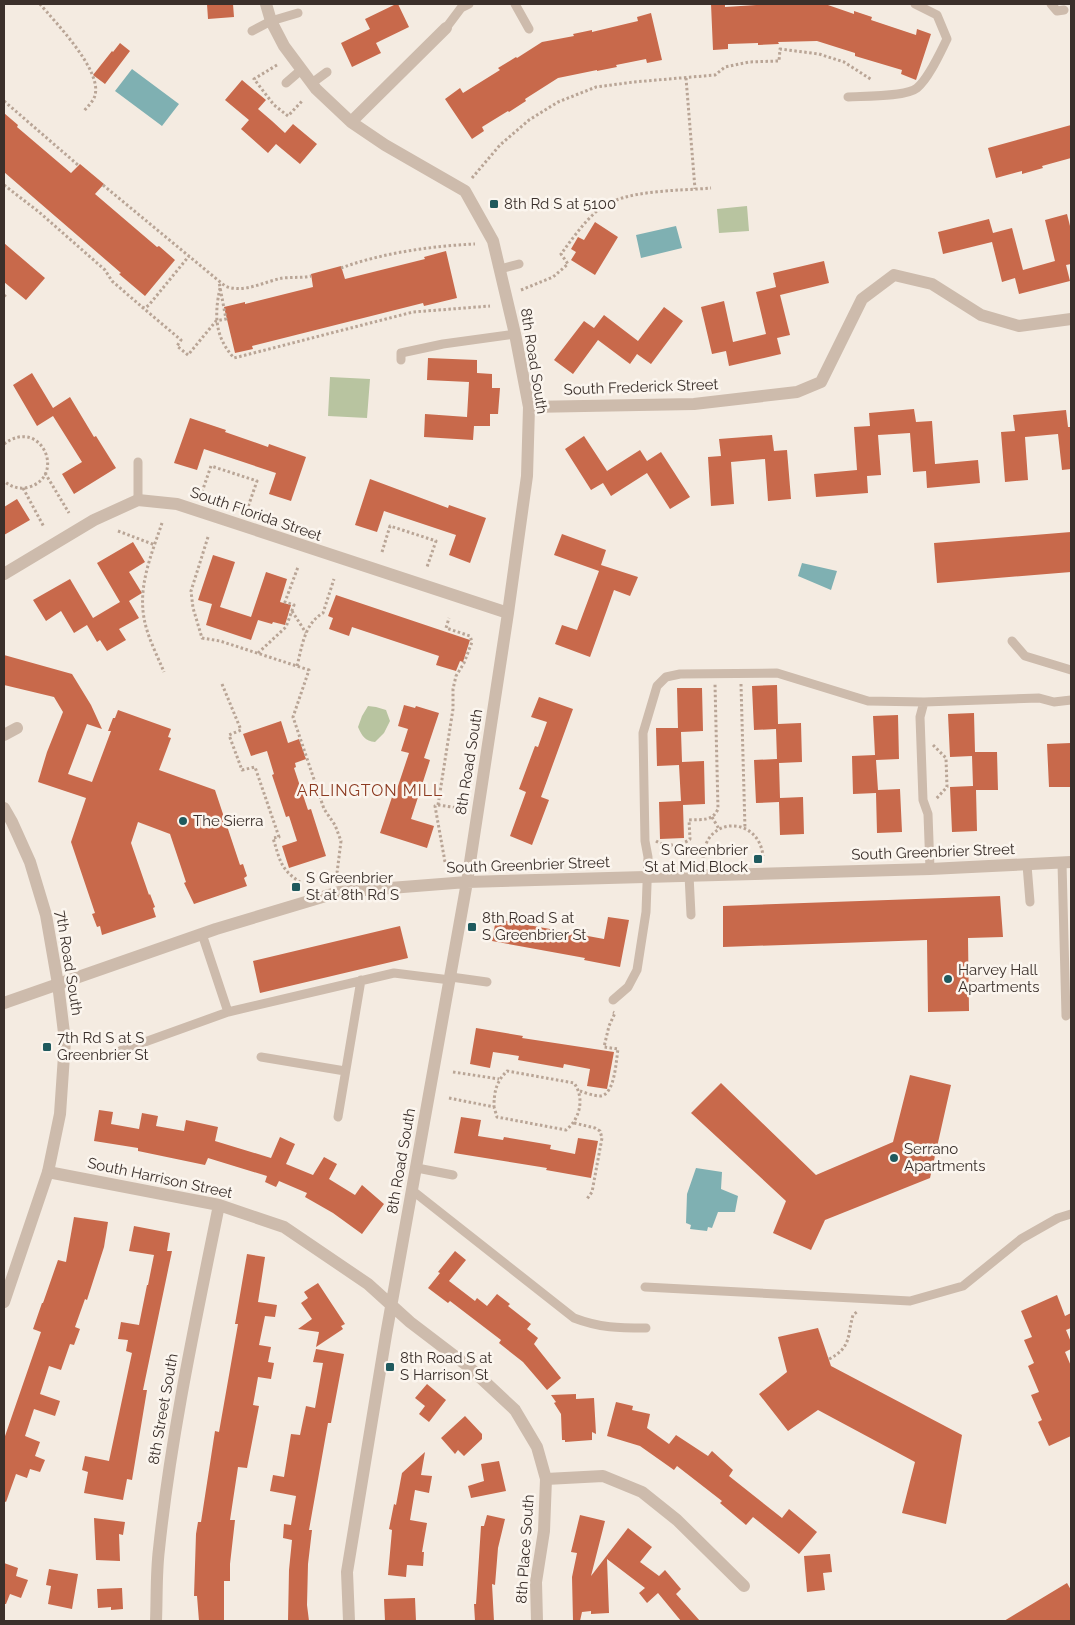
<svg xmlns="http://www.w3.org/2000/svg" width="1075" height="1625" viewBox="0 0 1075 1625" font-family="Raleway,sans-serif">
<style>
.green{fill:#b8c4a0}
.water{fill:#7fb0b2}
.building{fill:#c8694b}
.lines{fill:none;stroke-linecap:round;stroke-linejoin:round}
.path{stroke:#b9a596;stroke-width:3;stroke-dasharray:2.5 2.5;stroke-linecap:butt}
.service{stroke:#cdbbac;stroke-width:9}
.minor{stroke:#cdbbac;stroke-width:12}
.tertiary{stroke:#cdbbac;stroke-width:12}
.poi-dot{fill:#1f5a5e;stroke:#fbf5ee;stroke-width:2}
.labels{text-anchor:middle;stroke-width:5;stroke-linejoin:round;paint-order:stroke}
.poi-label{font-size:15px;fill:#3b302b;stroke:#fbf5ee;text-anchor:start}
.street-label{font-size:15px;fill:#3b302b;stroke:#fbf5ee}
.neighbourhood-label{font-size:16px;letter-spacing:1px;fill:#8c3b22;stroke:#fbf5ee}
</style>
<rect width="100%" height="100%" fill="#f4ebe1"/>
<!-- green -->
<path class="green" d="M747 206 749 231 719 233 717 209Z
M330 377 370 379 367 418 328 416Z
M368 706 376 707 386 710 390 721 384 733 375 742C365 741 362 736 358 727L362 716Z"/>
<!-- water -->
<path class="water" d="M132 69 179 104 162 126 115 91Z
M676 226 682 248 641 258 636 235Z
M802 563 837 571 831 590 798 576Z
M696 1168 722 1172 721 1189 738 1196 735 1212H718L712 1228 708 1227 707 1231 690 1229 691 1225 686 1223 687 1194Z"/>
<!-- building -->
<path class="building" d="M207 4H233L234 17 208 19Z
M396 4H398L409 27 376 43 381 53 352 67 341 43 370 29 365 19Z
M711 4H725V7L773 4H825L854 14V11L872 17 871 20 916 35 917 29 931 34 916 80 901 74 902 70 855 56V53L817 41 778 42 779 44 758 45V43L728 44V49L713 50Z
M651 13 662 60 647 63 646 59 616 65 617 67 597 71V70L558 78 525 99 526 101 509 112 508 111 482 127 484 131 472 139 445 99 460 88 463 93 500 70 498 68 516 57 517 58 542 42 574 36 573 34 592 30V32L638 21 637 17Z
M120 43 130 51 105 84 93 75 112 51 113 52Z
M242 80 266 100 258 109 272 121 285 133 293 124 317 144 300 164 276 144 268 153 241 129 249 120 225 100Z
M4 113 18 125 17 127 71 173 80 164 104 184 95 194 157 247 159 246 175 260 145 296 119 274 121 273 4 172Z
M1071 125V158L1042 166 1043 168 1022 174V171L996 178 988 148Z
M1067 214 1071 230V264L1066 265 1070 281 1019 294 1015 278 1002 282 992 242 943 254 938 232 989 219 993 233 1012 228 1023 270 1055 261 1045 220Z
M595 222 618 237 595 275 571 260 576 252 571 249 578 237 584 240Z
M4 243 45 278 26 300 4 282Z
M446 251 457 298 424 306 423 303 252 346 253 349 235 353 224 307 245 302V304L313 287 311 274 341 266 345 279 425 259 424 257Z
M824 261 829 283 780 295 790 335 777 338 781 354 729 366 726 351 712 354 701 307 724 301 733 342 766 334 756 292 776 287 773 273Z
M664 307 683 321 651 364 637 354 630 364 598 340 573 374 554 360 584 321 594 328 604 315 638 341Z
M428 358 477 360V373L492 374V388H500L498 414H490V426H474L473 440 424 437 425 414 467 417 469 382 427 380Z
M32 373 53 408 70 397 94 437 96 436 116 468 74 494 62 474 82 462 53 416 37 426 13 385Z
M914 409 916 422 932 421 935 464 978 460 980 483 927 488 926 471 913 472 910 433 878 435 881 475 867 476 868 493 816 497 814 474 857 470 854 427 870 426 869 413Z
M1066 410 1068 427H1071V469L1062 470 1058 434 1025 437 1028 480 1005 482 1001 432 1015 431 1013 415Z
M190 418 226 430 225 432 268 447 269 444 306 457 291 501 269 494 276 473 204 449 197 470 174 463Z
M772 435 774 451 787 450 791 499 768 501 765 459 731 462 734 504 711 506 708 457 721 456 719 439Z
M584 436 607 471 640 450 647 461 661 452 690 497 670 509 647 473 611 496 603 483 591 490 565 449Z
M370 479 448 508 449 505 486 518 470 563 449 555 456 535 384 511 377 532 355 525Z
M17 499 30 520 4 535V507Z
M1071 532V572L937 583 934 543Z
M562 534 606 550 601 565 638 577 630 596 614 590 590 657 555 644 562 625 577 630 599 571 554 555Z
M133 542 145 562 129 572 142 593 129 601 139 618 119 629 126 640 107 651 100 640 97 642 87 625 74 633 61 611 46 621 33 600 70 579 93 618 120 602 97 563Z
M213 555 235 562 220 607 251 617 266 572 287 579 280 602 291 605 285 625 273 622 272 624 258 620 251 640 206 625 212 604 198 600Z
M336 595 470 640 463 662 460 661 456 671 436 665 439 656 352 627 349 636 329 629 333 618 328 616Z
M4 655 72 674 91 705 102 729 87 724 68 774 92 782 111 731H108L113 718H115L118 710 171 729 168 737 171 738 159 770 215 790 240 865 243 864 247 876 244 878 247 886 194 904 184 883 186 882 170 834 138 822 131 843 149 895 150 894 155 907 153 908 156 917 102 935 100 926 97 927 92 914 95 913 71 842 86 798 38 782 47 752 63 712 54 697 4 685Z
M777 685 778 724 801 723 802 762 779 763 780 798 803 797 804 834 780 835 779 802 756 803 754 760 777 759 776 729 754 730 752 686Z
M677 688H702L703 731 681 732 682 762 704 761 705 804 683 805 684 838 660 839 659 802 681 801 679 765 657 766 656 728H678Z
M539 697 573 709 541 797 549 800 532 845 510 836 526 792 519 789 535 746 538 747 547 722 531 717Z
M404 705 415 708 416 706 439 713 424 758 430 760 411 819 434 826 427 848 380 833 392 797 394 798 409 753 401 751 408 729 398 726Z
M974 713 975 752H997L998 790H976L977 831 952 832 950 787 973 786 972 756 950 757 948 714Z
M898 715 899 759 876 760 878 790 900 789 902 832 877 833 876 793 853 794 852 756 875 755 873 716Z
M281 721 288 743 299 739 306 759 295 763 296 767 294 768 308 810 311 809 326 856 289 868 282 846 297 841 289 816 286 817 272 775 274 774 267 751 251 756 243 734Z
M1071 743V787H1049L1047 744Z
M1000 896 1003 937 968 938 969 1011 928 1012 927 940 723 947V906Z
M608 917 629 920 620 967 584 960 585 958 492 941 496 919 604 939Z
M400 926 408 958 260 993 253 961Z
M476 1028 523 1036 522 1038 614 1052 607 1089 587 1086 590 1069 564 1064 563 1068 518 1060 519 1056 493 1052 490 1068 470 1064Z
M910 1075 951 1085 930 1178 825 1220 811 1250 773 1233 786 1201 691 1113 721 1083 816 1175 893 1142Z
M99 1110 113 1112 111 1124 139 1129 142 1113 158 1116 156 1126 184 1131 186 1120 218 1127 215 1141 271 1158 280 1137 295 1144 286 1164 313 1175 324 1157 337 1164 329 1179 355 1195 362 1185 384 1204 362 1234 333 1213 305 1197 307 1193 279 1181 276 1187 265 1182 267 1176 208 1158 205 1165 138 1151V1148L94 1141Z
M461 1117 481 1120 478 1136 503 1140 504 1137 551 1145 550 1149 575 1154 578 1138 598 1141 591 1178 546 1170 547 1168 454 1153Z
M74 1217 108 1222 104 1247 87 1300 85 1299 75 1327 80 1329 74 1345 70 1344 61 1370 49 1366 40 1394 60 1401 55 1416 34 1409 25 1436 40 1442 35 1456 45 1460 40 1472 30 1469 27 1478 16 1474 6 1502 4 1501V1439L41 1332 33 1329 42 1303H43L58 1260 66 1262Z
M134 1226 170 1233 167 1251H172L143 1390H147L132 1480 127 1479 123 1500 84 1493 88 1472 82 1470 85 1456 109 1461 132 1353 126 1351 128 1340 118 1339 121 1322 139 1325 147 1285H148L154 1255 129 1251Z
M455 1251 466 1260 449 1281 475 1301 477 1298 487 1306 497 1294 510 1304 508 1306 531 1324 527 1329 538 1338 534 1344 561 1378 547 1390 523 1362 499 1343 501 1340 450 1301 448 1303 428 1288 440 1273 438 1272Z
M247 1254 265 1257 258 1302 277 1305 275 1317 265 1316 259 1345 271 1347 268 1362 274 1363 271 1379 258 1377 253 1405 259 1406 247 1468 238 1467 230 1520H235L230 1564V1581H224V1621H199L197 1596H194L196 1534 198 1522H201L215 1431 219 1432 238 1324H235Z
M318 1283 345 1324 341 1326 343 1329 316 1347 319 1332 298 1329 312 1319 301 1303 308 1298 304 1292Z
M1057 1295 1065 1316 1071 1313V1328L1066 1330 1071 1342V1349L1065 1352 1071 1366V1436L1049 1446 1038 1422 1042 1420 1031 1395 1039 1392 1028 1366 1034 1363 1024 1340 1032 1337 1021 1311Z
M818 1328 831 1366 962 1435 946 1524 902 1513 915 1462 818 1410 788 1431 759 1394 787 1372 778 1337Z
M316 1349 344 1354 331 1423H328L309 1530H312L308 1564 307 1605 309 1621H288L289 1570 292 1540 283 1538 284 1524 291 1525 296 1496 270 1491 273 1475 284 1477 291 1434 300 1435 306 1406 315 1408 323 1363 313 1362Z
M427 1384 446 1400 429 1422 419 1414 425 1406 415 1398Z
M576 1394V1399L594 1398 596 1434 592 1432V1440L565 1442V1440H562L561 1414 554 1403 556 1402 551 1395Z
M616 1402 633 1406 632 1410 650 1414 647 1428 669 1444 676 1435 708 1456 712 1451 733 1470 729 1476 782 1518 789 1509 817 1532 799 1554 753 1517 746 1525 720 1503 722 1501 677 1466 674 1470 640 1446 607 1436Z
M465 1416 482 1434V1439L464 1456 458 1450 455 1454 441 1438Z
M425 1452 421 1475 432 1476 429 1493 415 1490 410 1520 427 1523 422 1552H424L423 1566 407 1565 406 1577 388 1575 392 1530 389 1529 394 1504 396 1505 402 1473Z
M499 1461 506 1491 471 1498 468 1486 484 1481 481 1464Z
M487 1515 505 1519 498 1548 495 1585 492 1584 494 1621H475L474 1604H476L481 1526H484Z
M580 1515 605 1521 591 1576 628 1528 652 1547 640 1562 659 1576 665 1570 681 1589 676 1594 700 1621H681L658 1593 647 1603 639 1593 645 1588 607 1559 609 1613 591 1614V1611L582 1612 580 1621H573L572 1577 577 1553 571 1552Z
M94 1518 125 1522 123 1535 119 1534 120 1561 96 1560Z
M830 1554 832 1572 823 1573 825 1590 807 1592 804 1556Z
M4 1563 18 1568 16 1576 28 1580 21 1598 10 1594 6 1604H4Z
M49 1569 78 1574 72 1609 48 1604 51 1586 46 1585Z
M1067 1583 1071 1590V1621H1004Z
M122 1588 123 1609 111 1610V1607L98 1608 97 1589Z
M415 1598 416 1621H385L384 1599Z"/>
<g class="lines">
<!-- path -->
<path class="path" d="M40 4C55 22 102 70 95 95 94 101 87 107 84 111
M277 65 254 79 274 105 288 116 303 100
M686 78 695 189
M4 101 78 165
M472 178 500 145 529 120 558 102 596 87 634 82 715 75 725 67 749 62 779 61 780 49 819 54 844 62 872 80
M4 185 39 212 105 270 112 281 142 307 145 308 149 305 189 256
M103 185 225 286C244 294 265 281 283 278 293 277 302 278 311 276
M341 268C382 253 431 246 475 244
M220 288C214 316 215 337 234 358L413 312 490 306
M521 290 553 277 568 264 561 254C572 239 584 222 598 210 623 189 680 191 711 188
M4 295 7 298
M142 307 181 340 177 346 188 355 216 321 226 319 219 282
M4 444C41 416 67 476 29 487 20 490 11 487 4 481
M45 473 69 513
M23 488 44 527
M202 492 211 466 257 481 248 507
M162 523C152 553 138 585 144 618 147 636 157 655 164 672
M118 531 155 545
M208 537 191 591 193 608 202 638 220 641 309 670 293 717 324 809 335 825 341 841 337 873
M382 552 390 526 436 541 427 567
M292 611 306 633
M258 653 286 627 294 605 285 602 298 567
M297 666C302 647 304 624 323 613L334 579
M222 684 241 730 229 735 242 770 255 767 279 837 273 838C280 860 280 869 300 882
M741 684 745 829
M933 745 946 758 947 787 936 799
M438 805 453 709V689L456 676 464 663 472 642 470 636 446 628 449 618
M712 817 719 829
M656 841C665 847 682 846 690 839L689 820C702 819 712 822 718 809L715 684
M703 858C705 815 759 816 763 856
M445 862 435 806 438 805 459 808
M453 1072 499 1079
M580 1091C586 1093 594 1096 600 1096 615 1095 616 1061 618 1049L604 1047 609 1026 615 1013 613 1012
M449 1098 494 1107 497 1117 566 1130C580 1119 585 1098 574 1083L507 1071C496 1082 494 1092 494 1107
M574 1123 595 1128 600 1131 602 1138 592 1192 587 1199
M829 1359C852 1347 847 1336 853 1315L858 1311"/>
<!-- service -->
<path class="service" d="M515 4 529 29
M1051 4 1057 11 1064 10
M446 28 461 8 469 4
M252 31 271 21 298 13
M286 83 301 70
M312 83 327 72
M848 97C864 96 906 97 917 88 929 78 940 53 947 39L937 15 915 4
M500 269 519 264
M401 360V353L443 344 515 334
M138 462V500
M1012 641 1025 656 1071 670
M924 702 920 717 923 800 928 814 930 869
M1062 863 1066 1016
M1027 865 1030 902
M689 875 691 915
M202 934 228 1012
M451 977 487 982
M613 1000 628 987 637 970 646 912 648 857 645 841 643 733 657 686 666 677 680 674 777 673 868 701 924 702 1039 698 1054 702 1071 700
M117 1052 228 1012 394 973 450 980
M261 1057 345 1071
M338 1117 361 980
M417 1168 453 1175
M413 1191 574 1318C600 1328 619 1328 646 1328
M645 1287 910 1301 963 1286 1021 1239 1058 1218 1071 1214"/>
<!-- minor -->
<path class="minor" d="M266 4 271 21 284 46 316 89 351 122 385 145 465 191 493 241 515 334 529 407 527 476 508 613 467 882 386 1335 347 1572 349 1621
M351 122 446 28
M529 407 694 404 797 392 821 382 862 299 894 275 932 284 981 315 1019 326 1071 319
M4 574 94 520 138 500 177 504 508 613
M4 735 17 728
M4 1003 216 929 339 892 467 882 930 869 1071 862
M48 1172 219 1205 284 1227 368 1284 410 1322 469 1367 515 1410 537 1447 546 1479 544 1531 536 1582 537 1621
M546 1479 603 1476 642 1492 677 1520 744 1586
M156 1621C157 1597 156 1573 159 1549 171 1434 196 1319 219 1205"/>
<!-- tertiary -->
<path class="tertiary" d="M4 808 12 822 30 862 46 915 58 984 65 1041 60 1114 48 1172 4 1302"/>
</g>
<!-- markers -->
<g class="poi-dot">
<rect x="489" y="199" width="10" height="10" rx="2.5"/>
<circle cx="183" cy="821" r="5"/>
<rect x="753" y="854" width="10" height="10" rx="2.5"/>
<rect x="291" y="882" width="10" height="10" rx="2.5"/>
<rect x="467" y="922" width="10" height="10" rx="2.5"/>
<circle cx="948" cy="979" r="5"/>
<rect x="42" y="1042" width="10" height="10" rx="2.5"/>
<circle cx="894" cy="1158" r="5"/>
<rect x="385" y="1362" width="10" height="10" rx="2.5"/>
</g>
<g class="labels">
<!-- poi labels -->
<g class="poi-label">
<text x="504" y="209">8th Rd S at 5100</text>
<text x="193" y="826">The Sierra</text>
<text x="748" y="855" text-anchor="end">S Greenbrier<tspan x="748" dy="17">St at Mid Block</tspan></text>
<text x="306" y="883">S Greenbrier<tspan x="306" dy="17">St at 8th Rd S</tspan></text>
<text x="482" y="923">8th Road S at<tspan x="482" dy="17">S Greenbrier St</tspan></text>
<text x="958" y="975">Harvey Hall<tspan x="958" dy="17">Apartments</tspan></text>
<text x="57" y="1043">7th Rd S at S<tspan x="57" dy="17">Greenbrier St</tspan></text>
<text x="904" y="1154">Serrano<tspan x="904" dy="17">Apartments</tspan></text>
<text x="400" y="1363">8th Road S at<tspan x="400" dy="17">S Harrison St</tspan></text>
</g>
<!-- street labels -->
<g class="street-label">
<text transform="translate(534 361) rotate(81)" y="5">8th Road South</text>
<text transform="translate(641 387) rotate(-2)" y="5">South Frederick Street</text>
<text transform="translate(256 514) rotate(19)" y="5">South Florida Street</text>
<text transform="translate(469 762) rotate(-81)" y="5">8th Road South</text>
<text transform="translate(933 852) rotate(-2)" y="5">South Greenbrier Street</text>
<text transform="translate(528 865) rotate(-2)" y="5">South Greenbrier Street</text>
<text transform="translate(69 963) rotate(81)" y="5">7th Road South</text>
<text transform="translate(401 1161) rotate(-80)" y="5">8th Road South</text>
<text transform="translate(160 1178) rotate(12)" y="5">South Harrison Street</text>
<text transform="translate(163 1409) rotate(-80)" y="5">8th Street South</text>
<text transform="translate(525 1549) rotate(-86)" y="5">8th Place South</text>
</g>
<!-- neighbourhood labels -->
<g class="neighbourhood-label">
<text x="370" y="796">ARLINGTON MILL</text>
</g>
</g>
<!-- border -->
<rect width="1075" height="1625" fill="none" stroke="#3b302b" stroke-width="10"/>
</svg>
